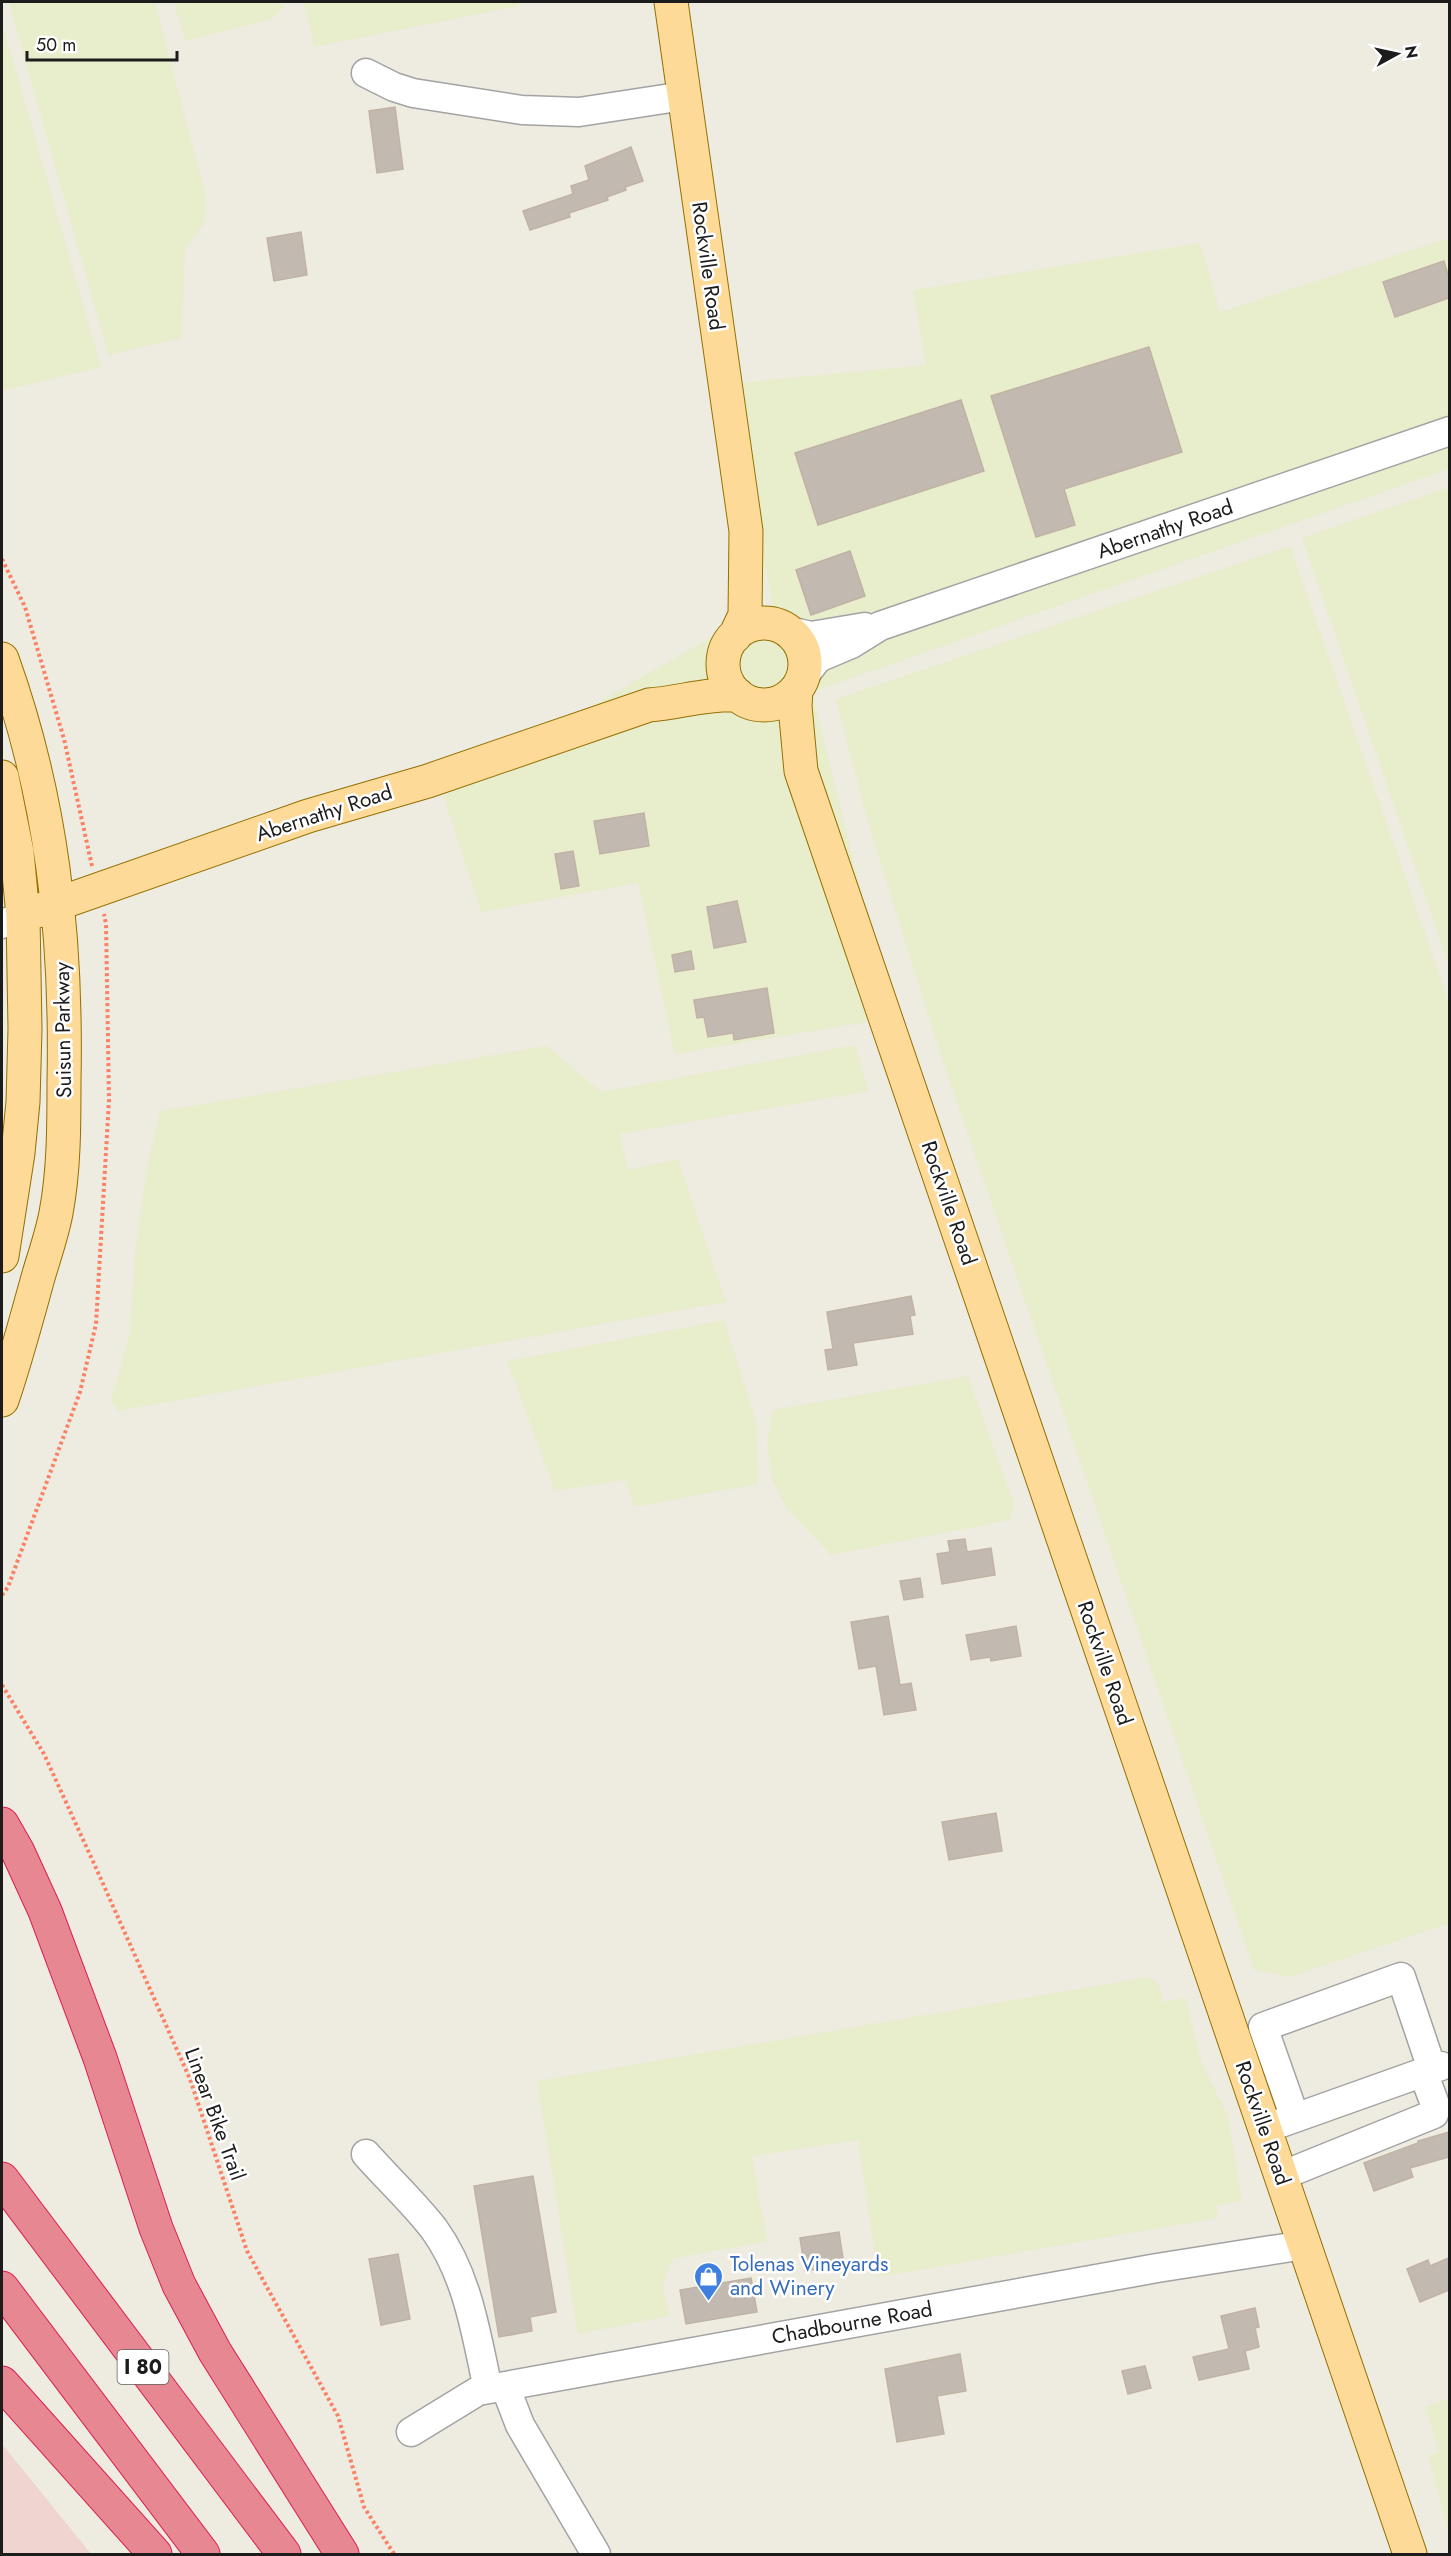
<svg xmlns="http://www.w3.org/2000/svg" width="1451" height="2556" viewBox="0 0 1451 2556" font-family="Jost,sans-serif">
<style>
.commercial{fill:#efd4d0}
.farmland{fill:#e8edcc}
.building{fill:#c2bab1;stroke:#c0b2a4;stroke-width:1.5}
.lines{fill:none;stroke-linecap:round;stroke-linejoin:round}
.minor-casing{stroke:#a3a3a3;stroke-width:31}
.major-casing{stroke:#947000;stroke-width:35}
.highway-casing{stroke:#da2050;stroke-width:35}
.path{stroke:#fc8164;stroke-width:4;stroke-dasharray:3 3;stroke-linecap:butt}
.minor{stroke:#fff;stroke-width:28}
.major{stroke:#fdda97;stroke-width:33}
.highway{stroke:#e78791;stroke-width:33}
.labels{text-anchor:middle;stroke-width:5;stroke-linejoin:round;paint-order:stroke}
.shield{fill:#fff;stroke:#606060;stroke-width:1.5}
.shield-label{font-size:20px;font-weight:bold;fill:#1c1c1c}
.street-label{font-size:21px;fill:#1c1c1c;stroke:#fff}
.shop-label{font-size:21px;fill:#366cbe;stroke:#fff;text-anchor:start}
</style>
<rect width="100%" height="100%" fill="#eeebe1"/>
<!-- commercial -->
<path class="commercial" d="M2 2444 91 2554H2Z"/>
<!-- farmland -->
<path class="farmland" d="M9 2H155L205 193 206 213 203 225 185 249 182 338 108 355Z
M174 2H282L284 7 272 19 185 41Z
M304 2H519V6L314 47Z
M2 22 101 367 2 391Z
M1449 238V469L812 692 892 1018 675 1054 638 883 481 912 442 792 729 627 773 609 746 459 736 383 926 365 913 290 1200 243 1220 312Z
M1449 487H1450L1449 966 1302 538Z
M1290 546 1449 1002 1450 1923 1289 1977 1254 1970 940 1053 868 823 836 699Z
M855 1045 869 1091 620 1134 628 1170 678 1159 726 1302 118 1411 111 1402 130 1331 135 1253 147 1166 160 1111 547 1046 601 1092Z
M724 1320 756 1421 758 1484 634 1507 625 1480 555 1491 507 1361Z
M968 1376 1014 1504 1010 1520 831 1555 788 1510 772 1480 767 1447 772 1410Z
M1148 1977 1158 1983 1163 2002 1186 1998 1201 2061 1228 2116 1242 2201 1216 2205 1218 2218 878 2277 858 2140 752 2156 767 2241 672 2259 663 2284 669 2316 578 2334 537 2081Z
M1449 2398H1450L1449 2532 1428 2456 1439 2452 1425 2407Z"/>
<!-- building -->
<path class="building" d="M395 107 403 169 377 173 369 111Z
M631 147 643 181 625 187 626 190 607 197 608 200 569 213 570 217 530 230 523 211 573 194 571 186 589 180 585 166Z
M301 232 307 275 274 281 267 238Z
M1444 261 1449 278V298L1395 317 1383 282Z
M1149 347 1182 452 1064 489 1075 525 1036 537 991 396Z
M961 400 984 471 818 525 795 453Z
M850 551 865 596 811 615 796 570Z
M644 813 649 846 600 854 594 821Z
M573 851 579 886 561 889 555 854Z
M737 901 746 942 714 948 707 907Z
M691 951 694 969 675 972 672 955Z
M767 988 774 1033 734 1040 733 1033 708 1037 704 1017 697 1018 694 1000Z
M911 1296 915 1315 910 1316 913 1334 853 1343 857 1365 828 1370 825 1350 833 1349 827 1312Z
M965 1539 967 1552 991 1548 995 1575 942 1584 937 1554 950 1552 948 1541Z
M920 1578 923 1597 904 1600 900 1581Z
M888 1616 900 1685 911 1683 916 1710 884 1715 876 1666 859 1669 851 1622Z
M1016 1626 1021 1656 991 1661 990 1657 971 1660 966 1635Z
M996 1813 1002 1851 949 1860 942 1822Z
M1449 2132V2157L1410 2168 1413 2177 1374 2191 1364 2163 1418 2143V2141Z
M533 2176 556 2312 530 2317 532 2331 499 2337 474 2186Z
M839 2232 844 2265 805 2271 800 2238Z
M398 2254 410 2319 381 2325 369 2259Z
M1449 2258V2290L1420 2302 1407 2269 1428 2260 1430 2266Z
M751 2278 757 2312 686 2324 680 2290Z
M1255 2308 1259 2327 1255 2328 1259 2347 1245 2351 1249 2369 1199 2380 1193 2357 1229 2349 1221 2316Z
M960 2354 966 2391 937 2396 944 2434 897 2442 885 2369Z
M1145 2366 1151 2388 1128 2394 1122 2371Z"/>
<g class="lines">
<defs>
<path id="minor" d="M366 73 394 87 413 93 522 110 579 112 684 96
M789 631 811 636 865 627
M804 676 818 658 851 644 880 626 1450 431
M2 924 23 916
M1295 2118 1263 2027 1401 1977 1432 2069
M1278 2124 1441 2066
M366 2154C388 2179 414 2203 434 2229 468 2276 476 2334 488 2389
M1281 2176 1434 2114 1436 2107 1423 2072
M505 2386 520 2425 596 2554
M411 2432 478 2391 1157 2268 1304 2245"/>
<path id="major" d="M671 2 746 531 745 615 735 636
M723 664a41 41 0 1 1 82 0a41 41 0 1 1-82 0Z
M2 659C52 798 67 935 64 1082 64 1125 64 1171 56 1213 52 1234 45 1254 39 1274 27 1317 16 1359 2 1400
M796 690 795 706 801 771 1410 2554
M2 777 17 852 23 916 25 1029 23 1102 18 1153 2 1256
M23 916 308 816 428 781 649 705C678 703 708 693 738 695"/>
<path id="highway" d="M2 1824 18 1852 45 1911 100 2058 156 2228 179 2285 215 2352 342 2554
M2 2179 284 2554
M2 2288 203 2554
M2 2383 155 2554"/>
</defs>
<!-- minor casing -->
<use href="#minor" class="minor-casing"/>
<!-- major casing -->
<use href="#major" class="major-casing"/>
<!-- highway casing -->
<use href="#highway" class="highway-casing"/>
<!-- path -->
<path class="path" d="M2 559 25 607 64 739 92 866
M2 1595 8 1587 80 1392 96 1324 109 1100 106 924 104 914
M2 1685 44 1754 96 1868 190 2079 247 2251 338 2416 364 2507 394 2554"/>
<!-- minor -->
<use href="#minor" class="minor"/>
<!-- major -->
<use href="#major" class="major"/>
<!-- highway -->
<use href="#highway" class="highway"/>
</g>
<!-- icons -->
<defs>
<symbol id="shop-pin" viewBox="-11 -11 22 30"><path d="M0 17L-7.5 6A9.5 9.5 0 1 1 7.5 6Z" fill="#3f7fe0" stroke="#fff"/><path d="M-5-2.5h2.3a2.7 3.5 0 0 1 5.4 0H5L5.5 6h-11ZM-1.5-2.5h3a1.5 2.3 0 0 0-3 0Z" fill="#fff"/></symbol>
</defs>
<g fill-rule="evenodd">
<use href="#shop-pin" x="692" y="2260" width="33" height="45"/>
</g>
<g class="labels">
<!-- shield labels -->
<rect class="shield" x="117.5" y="2350" width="51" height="34" rx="4.5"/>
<g class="shield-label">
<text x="143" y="2374">I 80</text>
</g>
<!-- street labels -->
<g class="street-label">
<text transform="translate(708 266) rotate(82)" y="7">Rockville Road</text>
<text transform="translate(1165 529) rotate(-19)" y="7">Abernathy Road</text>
<text transform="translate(324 813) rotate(-18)" y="7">Abernathy Road</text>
<text transform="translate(63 1030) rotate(-91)" y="7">Suisun Parkway</text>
<text transform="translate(949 1203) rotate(71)" y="7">Rockville Road</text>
<text transform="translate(1105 1663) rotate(71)" y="7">Rockville Road</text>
<text transform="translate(215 2114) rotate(70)" y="7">Linear Bike Trail</text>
<text transform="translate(1263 2123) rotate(71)" y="7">Rockville Road</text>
<text transform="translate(852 2323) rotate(-10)" y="7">Chadbourne Road</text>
</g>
<!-- shop labels -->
<g class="shop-label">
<text x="730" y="2271">Tolenas Vineyards<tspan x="730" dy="24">and Winery</tspan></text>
</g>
</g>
<!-- border -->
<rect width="1451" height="2556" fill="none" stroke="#1c1c1c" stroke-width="6"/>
<!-- north arrow -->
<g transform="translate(1397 54) rotate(82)" stroke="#ffffff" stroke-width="4.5" paint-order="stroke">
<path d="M0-4.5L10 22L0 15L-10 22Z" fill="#1c1c1c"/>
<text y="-9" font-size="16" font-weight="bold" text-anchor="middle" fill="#1c1c1c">N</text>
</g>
<!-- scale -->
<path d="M27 51v9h150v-9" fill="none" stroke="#1c1c1c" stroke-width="3"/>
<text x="36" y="51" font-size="18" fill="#1c1c1c" stroke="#ffffff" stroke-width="4.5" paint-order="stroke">50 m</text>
</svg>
